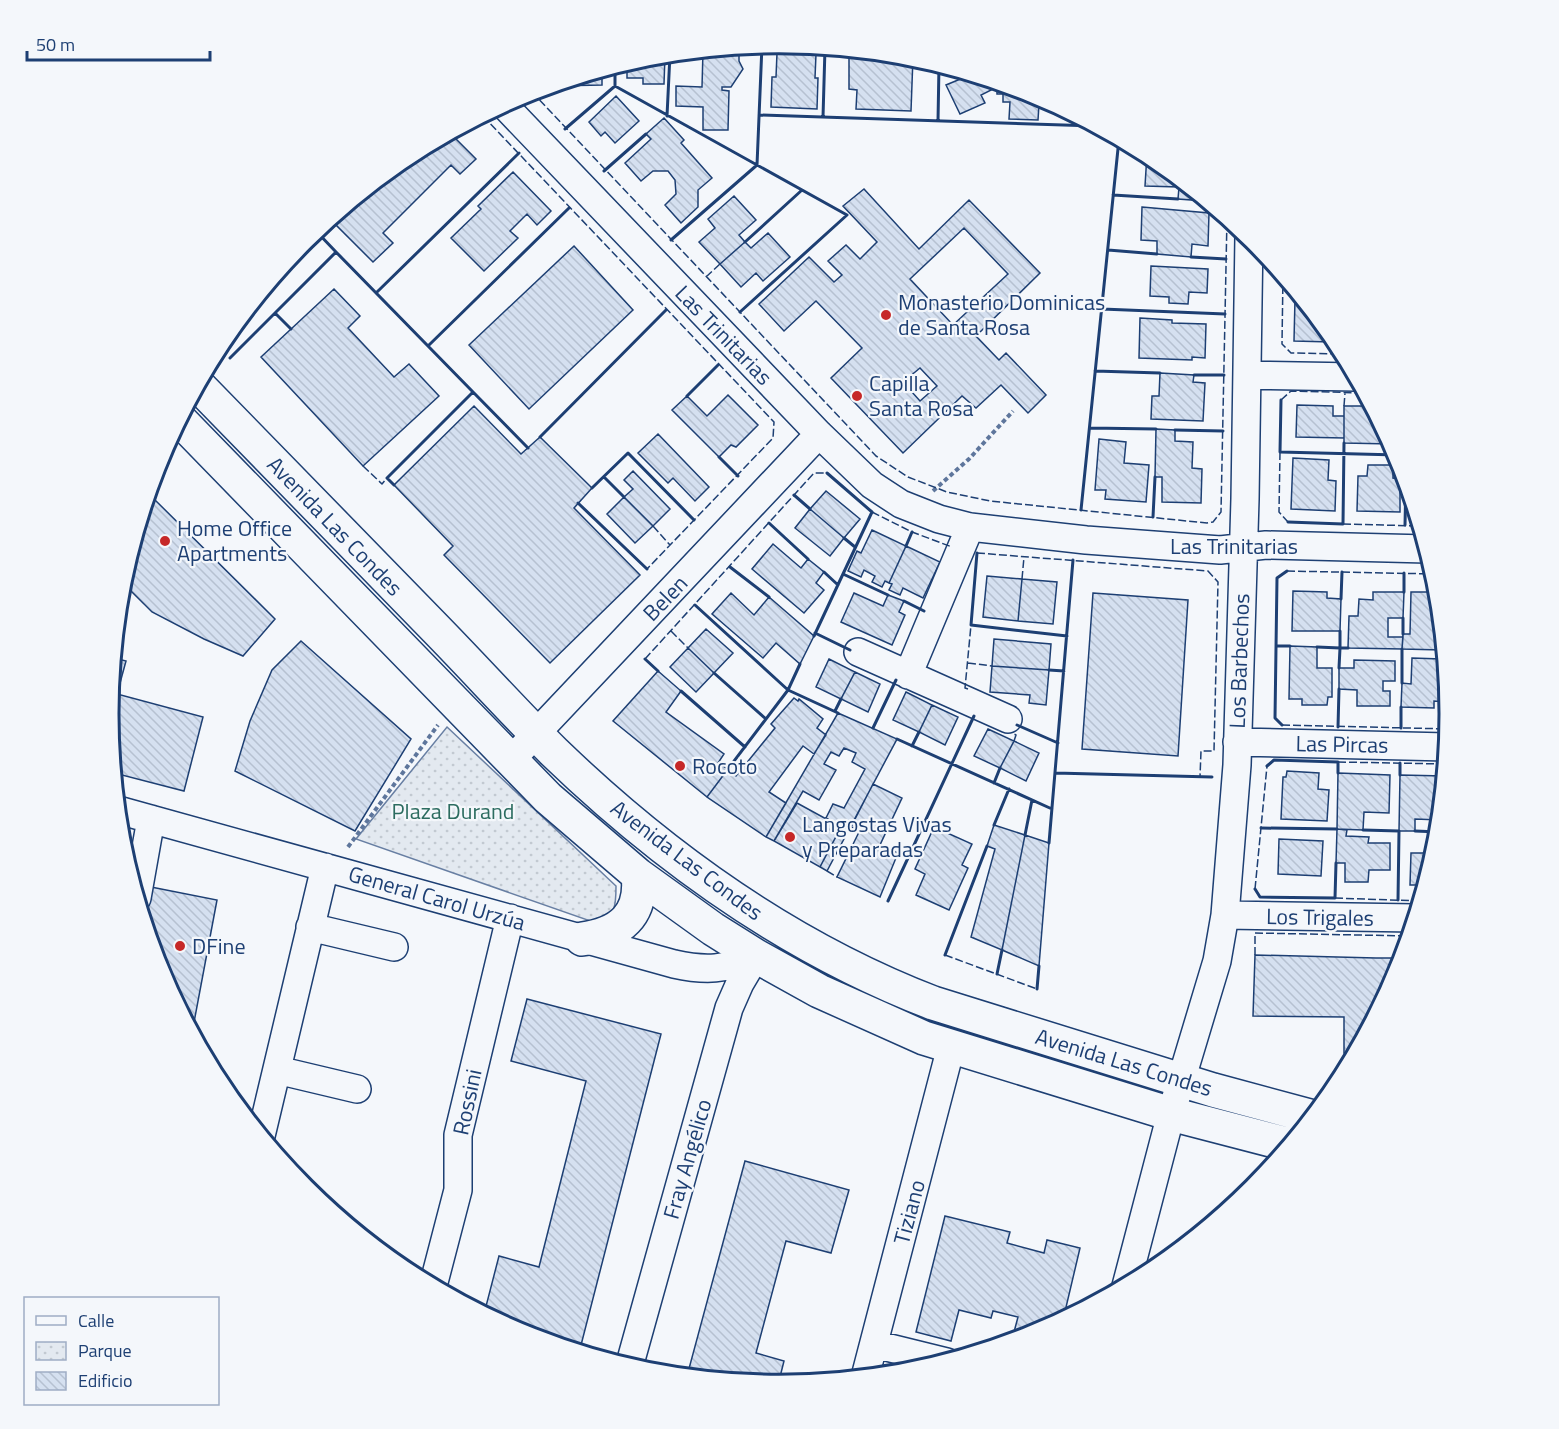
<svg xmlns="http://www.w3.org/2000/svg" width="1559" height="1429" viewBox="0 0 1559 1429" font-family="'Titillium Web',sans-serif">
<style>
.park{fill:url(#park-dots);stroke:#687fa3;stroke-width:1.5}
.building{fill:url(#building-back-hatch);stroke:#1d3f73;stroke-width:1.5;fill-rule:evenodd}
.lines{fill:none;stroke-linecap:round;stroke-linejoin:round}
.minor-casing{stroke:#1d3f73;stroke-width:30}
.major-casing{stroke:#1d3f73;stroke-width:36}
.path{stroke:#5e769c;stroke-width:4;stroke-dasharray:4.5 3;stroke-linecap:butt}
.minor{stroke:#f4f7fb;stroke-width:27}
.major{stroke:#f4f7fb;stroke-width:33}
.fence{stroke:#1d3f73;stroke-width:1.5;stroke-dasharray:8 3;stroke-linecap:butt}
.wall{stroke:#1d3f73;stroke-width:3}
.poi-dot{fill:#c62828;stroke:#f4f7fb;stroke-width:2}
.labels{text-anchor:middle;stroke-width:4.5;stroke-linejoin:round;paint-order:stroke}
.poi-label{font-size:22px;fill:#1d3f73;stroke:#f4f7fb;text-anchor:start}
.street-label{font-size:22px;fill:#1d3f73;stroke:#f4f7fb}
.park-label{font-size:22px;fill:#2c6c60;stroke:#f4f7fb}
.rim{fill:none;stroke:#1d3f73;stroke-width:3}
</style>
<defs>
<pattern id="park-dots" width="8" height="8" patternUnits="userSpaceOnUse" patternTransform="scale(1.5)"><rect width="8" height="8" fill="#e3e9f0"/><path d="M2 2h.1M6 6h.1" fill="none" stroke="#c2c9d1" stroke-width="1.8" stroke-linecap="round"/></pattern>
<pattern id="building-back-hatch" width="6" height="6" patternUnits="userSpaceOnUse" patternTransform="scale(1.5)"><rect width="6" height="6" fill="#d5e0f0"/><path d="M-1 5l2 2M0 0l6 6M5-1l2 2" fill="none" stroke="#b6c1d1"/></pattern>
</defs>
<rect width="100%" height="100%" fill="#f4f7fb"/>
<!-- park -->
<path class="park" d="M447 727 616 886C616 907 616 914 596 923L356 839Z"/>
<!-- building -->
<path class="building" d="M739 48V61L743 69 731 87H722V90L729 91 728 130H703V107L676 106V86L702 87 703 51Z
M777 53 816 54 815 78H818L817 109 771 107 772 77H776Z
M665 55 664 84H643V78H627V63L649 56Z
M849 55 913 57 911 111 856 109 857 90 849 89Z
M602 71V85L553 86V85Z
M970 75 1037 95 1052 103V105L1039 104 1038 120 1009 119 1010 102H1003V94H997V87L981 95 985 103 960 114 946 85Z
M616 96 639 121 615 143 605 132 601 136 589 122Z
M664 118 684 140 681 143 712 178 698 190V207L681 223 665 205 676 194 675 180 668 171H653L641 181 625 163 651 139 646 134Z
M450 133 476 159 460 174 451 165 383 233 393 243 373 262 330 219 407 156Z
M1147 154 1153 157 1206 201 1178 199 1179 187 1145 186Z
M513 172 551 211 537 225 527 214 510 231 518 238 484 271 451 238 481 209 478 206Z
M864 189 919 249 969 200 1040 273 976 336 999 360 1006 353 1046 395 1028 413 1001 385 976 408 962 396 903 453 831 378 862 348 816 301 784 331 759 304 809 257 834 282 842 275 828 261 846 245 860 259 877 242 843 206ZM964 228 1008 274 953 325 910 279ZM920 368 937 386 920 401 903 382Z
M734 196 756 220 739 235 745 242 720 264 699 242 715 228 708 219Z
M1142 207 1209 213 1208 246 1192 244 1191 257 1157 254V241L1141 240Z
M768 233 790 257 763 281 756 273 741 287 720 264 745 242 751 248Z
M574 246 633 310 529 409 469 345Z
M295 253 300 259 249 308Z
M1151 266 1208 269 1207 293 1189 292 1188 304 1169 303V297L1150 296Z
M334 289 360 316 348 328 394 377 409 364 439 396 363 466 261 357Z
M1295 299H1302L1331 334V342L1294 341Z
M1140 318 1172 320V323L1206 324 1205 358 1192 357V360L1139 358Z
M1160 373 1194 375 1193 382 1205 383 1203 421 1151 419 1152 396H1159Z
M728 395 758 425 736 447 731 445 719 457 672 410 687 396 707 416Z
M1297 405 1333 406V416H1344V438L1296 437Z
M474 406 521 454 540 437 592 488 574 508 640 575 550 663 444 555 453 546 394 485Z
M1344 406H1372L1391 444 1344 443Z
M1156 429 1175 430V441L1193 442 1192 468 1202 469 1201 503 1162 502V477H1155Z
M658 434 709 487 695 501 673 478 668 483 638 453Z
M1099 439 1126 442 1124 463 1149 465 1146 502 1105 499 1106 490H1095Z
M1293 458 1329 460 1328 480 1336 481 1335 511 1291 509Z
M1368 465H1393V478L1400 479V512L1357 511 1358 476H1367Z
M633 471 670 509 653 526 624 497 633 489 624 480Z
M826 491 860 519 844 538 810 509Z
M151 496 275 619 243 656 204 639 152 612 122 582 147 501Z
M624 497 653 526 635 543 607 514Z
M810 509 844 538 830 556 795 528Z
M872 530 906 546 889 583 885 581 882 587 872 582 875 576 864 570 861 577 848 571 857 551 861 553Z
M773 544 801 568 808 559 824 572 816 583 824 590 804 613 752 569Z
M906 546 940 562 923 598 903 588 900 595 889 590 892 584 889 583Z
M987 576 1022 579 1018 621 983 617Z
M1022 579 1057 582 1053 624 1018 621Z
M1293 591 1327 592V598L1341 599 1340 631H1292Z
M1373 592H1404L1403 618H1388V637H1403L1402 649 1348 648 1349 616H1358L1359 599 1373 600Z
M1411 592H1438L1442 650 1402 649 1403 634H1410Z
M731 593 754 615 769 597 814 636 800 664 776 643 763 658 712 614Z
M854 593 883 606 888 595 904 601 899 612 905 615 892 645 841 622Z
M1093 593 1188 600 1178 756 1082 749Z
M706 629 733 653 714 673 688 648Z
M994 639 1051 644 1049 670 992 666Z
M301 641 411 739 355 831 235 771 250 721 272 670Z
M1290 646 1317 647V668H1332V697H1328L1327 705H1302V699H1289Z
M688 648 714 673 696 692 670 667Z
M114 658 126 661 117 694 203 717 184 791 114 773 109 714Z
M1412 658 1441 659V662H1445L1448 702 1434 701V708L1401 707 1402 683 1411 684Z
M829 659 855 672 841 699 816 687Z
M1354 660 1395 661V681H1383V691H1390V706H1357V690L1339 689V668H1354Z
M992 666 1049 670 1046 705 1029 703 1030 695 990 692Z
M658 671 681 691 666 712 724 754 718 763 728 769 707 797 613 721Z
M855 672 880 684 868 712 841 699Z
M906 692 932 705 919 732 893 720Z
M794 698 798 701 799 699 823 719 817 728 826 735 814 754 803 746 769 792 786 803 766 837 707 797 728 769 736 776 775 728 771 724Z
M932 705 958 717 945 745 919 732Z
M838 713 897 739 827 871 820 867 841 827 826 818 833 804 844 808 865 769 852 762 856 753 844 748 839 756 831 752 824 764 836 770 819 800 803 791 774 841 766 837Z
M988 729 1014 741 1000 768 974 756Z
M1014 741 1039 753 1026 781 1000 768Z
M1287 771 1319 773 1318 789 1329 790 1327 821 1281 819 1283 777H1286Z
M1338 773 1390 775 1389 813 1364 812 1363 830 1337 829Z
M1400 775 1444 776 1440 820 1415 819V831H1399Z
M873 784 902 798 880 845 898 853 880 897 837 877 860 830 851 827Z
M797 803 841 827 820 867 774 841Z
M994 825 1025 835 1002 950 971 937 995 849 987 846Z
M934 827 972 844 962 865 968 868 949 910 916 895 925 874 915 869Z
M1337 829 1347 830 1346 836 1369 837 1368 843H1390V870H1369L1368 882H1345V863H1336Z
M1025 835 1049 843 1039 966 1002 950Z
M1279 839 1323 841 1321 876 1278 874Z
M1411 853H1435L1426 885H1410Z
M151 887 217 900 192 1033 159 971 144 920Z
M1255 955 1376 958H1403L1399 972 1356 1053H1344V1017L1253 1016Z
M527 999 661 1034 580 1349 520 1333 484 1314 499 1256 539 1267 586 1081 511 1061Z
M745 1161 849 1190 831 1253 786 1241 756 1353 784 1361 778 1385 687 1376Z
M945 1216 1010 1232 1007 1243 1044 1253 1047 1240 1080 1248 1063 1320 1031 1336 1014 1332 1018 1317 993 1311 991 1318 959 1310 951 1341 916 1332Z"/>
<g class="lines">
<defs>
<path id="minor" d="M504 105 819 434 872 485 901 504 939 519 970 527 1086 540 1220 550 1266 545 1427 549
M1247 375 1356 377
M858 652 1008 719
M908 675 970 527
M1237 742 1447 747
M510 761 819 434
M118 810 674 964C706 971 725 970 756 956
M137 898 151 819
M1225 915 1415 918
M310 927 394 947
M277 1070 357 1089
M261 1136 325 867
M433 1286 458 1190V1135L510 918
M1126 1286 1171 1114 1217 961 1225 915 1237 765 1245 499 1249 236
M874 1344 947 1362
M629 1367 729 1008 740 983 756 956
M865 1377 951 1047"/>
<path id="major" d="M198 385C277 467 357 548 436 629 476 670 514 712 554 752 664 858 790 948 933 1003L1213 1090 1313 1117
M180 420 548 798 638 875 713 929 756 956 819 991 924 1038 1171 1114 1290 1145
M582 939C620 934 643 915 638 875"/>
</defs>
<!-- minor casing -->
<use href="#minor" class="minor-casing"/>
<!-- major casing -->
<use href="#major" class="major-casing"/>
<!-- path -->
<path class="path" d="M933 491 969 459 1013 411
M348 847 438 725"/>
<!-- minor -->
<use href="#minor" class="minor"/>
<!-- major -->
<use href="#major" class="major"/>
<!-- fence -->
<path class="fence" d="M532 92 876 456 908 477 947 492 990 501 1207 523 1213 522 1221 512 1227 218
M483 116 774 422 773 438 647 569
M1283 275 1282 344 1291 353 1344 354
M706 277 720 264
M1281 400 1291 391 1365 393
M1344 406 1345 393
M1280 452 1279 512 1288 522
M363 466 382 484 387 478
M872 512 912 532 952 547
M1343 524 1420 526
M653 526 670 545
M977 553 1208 571 1218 582 1214 751H1201L1200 777
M1287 571 1435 574
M1022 579 1024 557
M671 631 688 648
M645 659 814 473H827
M968 663 992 666
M968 689 965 688 971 625
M1282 725 1449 729
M1014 741 1016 735 1014 734
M1338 762 1446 764
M827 871 837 877
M1255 889 1267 766
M1335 898 1421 901
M945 955 1037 989
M1255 955V933L1410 936"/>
<!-- wall -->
<path class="wall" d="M615 86V67
M759 115 1095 126
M667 116 670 54
M823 117 825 48
M938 121 939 65
M565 129 615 86 847 215 740 312
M604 171 646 134
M1113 195 1178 199
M316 231 336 252
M671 240 757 165 762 45
M745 242 802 190
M1108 250 1157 254
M1191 257 1226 259
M1283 285H1291
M376 293 519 153
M1102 309 1225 314
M275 313 291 329
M428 346 569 208
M230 358 336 252 473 392 387 478 394 485
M1095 371 1160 373
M1194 375H1224
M473 392 528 448
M687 396 718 365
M1281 400 1280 452 1398 455
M1090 428 1156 429
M1175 430 1223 431
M540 437 666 310
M719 457 738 476
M604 477 624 497
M592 488 628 453 694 520
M794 495 810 509
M578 503 647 569
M1081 510 1119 139
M1153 517 1155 477
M1288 522 1343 524 1344 443
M769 523 808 559
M1405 525 1406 479
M844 538 855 547
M906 546 912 532
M977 553 971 625 1067 636
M730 567 769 597
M824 572 838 585
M843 574 888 595
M1404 592V573
M1341 599 1342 572
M904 601 924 611
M695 605 788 690 728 769
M1340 631V648H1348
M815 633 850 650
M1403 634V618
M814 636 872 512 827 473
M1276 646H1290
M1317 647 1340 648 1339 668
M645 659 658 671
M800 664 788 690 838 713
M1049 670 1064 671
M714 673 766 719
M1402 683V649
M681 691 745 747
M835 711 841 699
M1017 725 1058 743
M1282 725 1275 718 1277 578 1287 571
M1338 727 1339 689
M873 728 896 680
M1401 728V707
M897 739 1052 809
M912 746 919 732
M1267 766 1274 760 1338 762V773
M1055 773 1212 777
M1400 775V763
M994 783 1000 768
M994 825 1009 789
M1261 828 1337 829
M1363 830 1399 831 1398 900
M1415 831 1439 832
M1025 835 1032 800
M1049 843 1073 560
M1255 889 1260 897 1335 898 1336 863
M888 901 974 716
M945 955 987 846
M997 974 1002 950
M1037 989 1039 966"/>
</g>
<!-- markers -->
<g class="poi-dot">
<circle cx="886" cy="315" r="6"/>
<circle cx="857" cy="396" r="6"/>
<circle cx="165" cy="541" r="6"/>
<circle cx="680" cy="766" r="6"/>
<circle cx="790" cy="837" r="6"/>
<circle cx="180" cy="946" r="6"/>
</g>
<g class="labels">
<!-- poi labels -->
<g class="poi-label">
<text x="898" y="310">Monasterio Dominicas<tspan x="898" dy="25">de Santa Rosa</tspan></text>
<text x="869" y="391">Capilla<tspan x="869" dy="25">Santa Rosa</tspan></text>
<text x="177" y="536">Home Office<tspan x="177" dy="25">Apartments</tspan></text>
<text x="692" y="774">Rocoto</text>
<text x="802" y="832">Langostas Vivas<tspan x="802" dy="25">y Preparadas</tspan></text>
<text x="192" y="954">DFine</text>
</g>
<!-- street labels -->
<g class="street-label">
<text transform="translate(724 335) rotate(46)" y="8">Las Trinitarias</text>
<text transform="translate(335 526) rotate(46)" y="8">Avenida Las Condes</text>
<text x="1234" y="554">Las Trinitarias</text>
<text transform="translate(665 598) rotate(-46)" y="8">Belen</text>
<text transform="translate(1239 661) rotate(-88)" y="8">Los Barbechos</text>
<text transform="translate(1342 744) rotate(1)" y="8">Las Pircas</text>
<text transform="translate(687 860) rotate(37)" y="8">Avenida Las Condes</text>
<text transform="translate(437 898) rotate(16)" y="8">General Carol Urzúa</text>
<text transform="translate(1320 917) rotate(1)" y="8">Los Trigales</text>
<text transform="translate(1124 1062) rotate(17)" y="8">Avenida Las Condes</text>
<text transform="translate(467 1102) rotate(-78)" y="8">Rossini</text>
<text transform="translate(687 1159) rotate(-74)" y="8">Fray Angélico</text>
<text transform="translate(909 1212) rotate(-75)" y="8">Tiziano</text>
</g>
<!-- park labels -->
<g class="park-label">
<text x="453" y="819">Plaza Durand</text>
</g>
</g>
<!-- crop -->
<path d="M0 0H1559V1429H0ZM119 714a660 660 0 1 1 1320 0a660 660 0 1 1-1320 0Z" fill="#f4f7fb" fill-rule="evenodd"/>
<path class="rim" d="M119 714a660 660 0 1 1 1320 0a660 660 0 1 1-1320 0Z"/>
<!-- legend -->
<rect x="24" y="1297" width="195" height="108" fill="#f4f7fb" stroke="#9eadc5" stroke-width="1.5"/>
<rect x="36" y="1316" width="30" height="9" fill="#f4f7fb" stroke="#9eadc5" stroke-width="1.5"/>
<text x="78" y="1327" font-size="18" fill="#1d3f73">Calle</text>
<rect x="36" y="1342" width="30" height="18" fill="url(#park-dots)" stroke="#9eadc5" stroke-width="1.5"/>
<text x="78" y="1357" font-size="18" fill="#1d3f73">Parque</text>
<rect x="36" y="1372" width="30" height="18" fill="url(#building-back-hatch)" stroke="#9eadc5" stroke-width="1.5"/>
<text x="78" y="1387" font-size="18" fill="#1d3f73">Edificio</text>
<!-- scale -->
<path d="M27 51v9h183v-9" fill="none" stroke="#1d3f73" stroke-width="3"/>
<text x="36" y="51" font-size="18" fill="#1d3f73" stroke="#f4f7fb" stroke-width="4.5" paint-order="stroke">50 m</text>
</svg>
